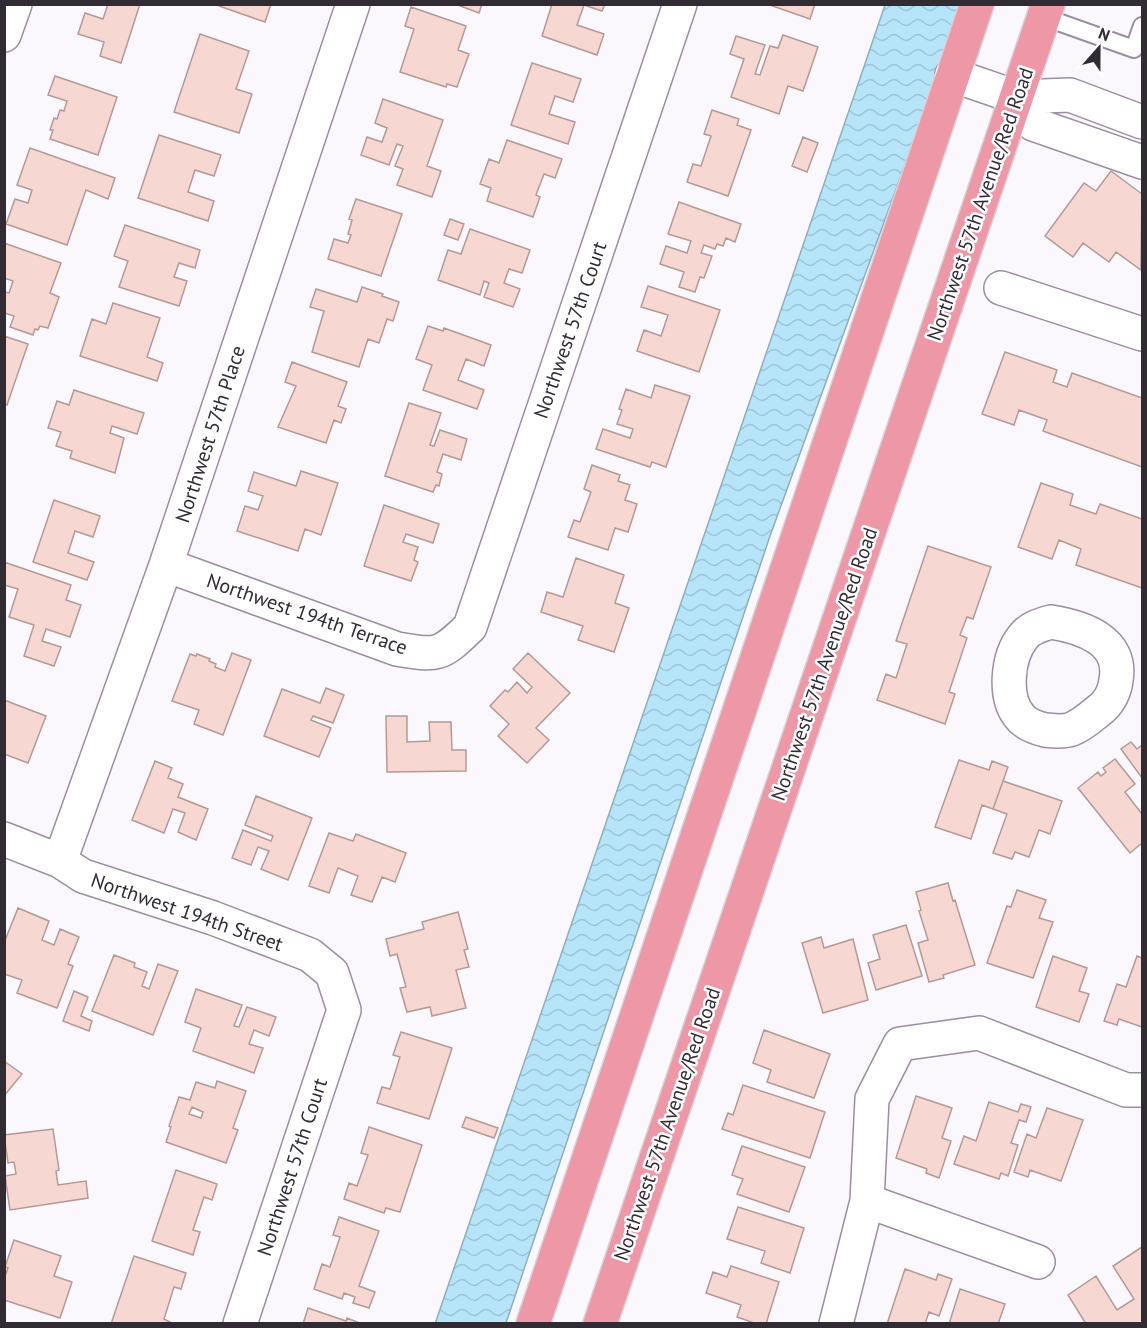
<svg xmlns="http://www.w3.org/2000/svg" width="1147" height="1328" viewBox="0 0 1147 1328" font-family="'PT Sans',sans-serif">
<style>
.water{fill:url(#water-waves);stroke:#8eaebe;stroke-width:1.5}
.building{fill:#f7d7d1;stroke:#b49994;stroke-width:1.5;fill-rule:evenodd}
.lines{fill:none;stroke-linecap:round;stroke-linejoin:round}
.lane-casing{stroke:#9b8ea2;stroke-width:20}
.street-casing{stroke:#9b8ea2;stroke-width:36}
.secondary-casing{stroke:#9b8ea2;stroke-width:36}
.primary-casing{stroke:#d6d5d6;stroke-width:36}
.lane{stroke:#fff;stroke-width:16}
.street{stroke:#fff;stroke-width:33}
.secondary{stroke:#fff;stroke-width:33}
.primary{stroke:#ee97a7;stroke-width:33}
.labels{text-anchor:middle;stroke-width:5;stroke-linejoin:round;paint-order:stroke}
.street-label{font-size:20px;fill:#312c34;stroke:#fff}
</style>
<defs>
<pattern id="water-waves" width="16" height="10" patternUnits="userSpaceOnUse" patternTransform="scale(1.5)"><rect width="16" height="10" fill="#b6e5f9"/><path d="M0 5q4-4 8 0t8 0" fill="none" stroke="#9dc5d6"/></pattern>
</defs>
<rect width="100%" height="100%" fill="#fbf8fd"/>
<!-- water -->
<path class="water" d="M885 5H963L770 536 506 1323 435 1324Z"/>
<!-- building -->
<path class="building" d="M108 4H140L121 63 100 56 104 42 78 34 85 13 103 19Z
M219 4H271L265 22 219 6Z
M455 4H482L479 13Z
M552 4H605L602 11 584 5 577 25 604 34 597 55 542 36Z
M767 4H815L810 19Z
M411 7 466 26 458 50 469 54 457 87 447 84 446 87 400 72 414 29 405 26Z
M200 34 249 51 236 89 252 94 239 133 174 112Z
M783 35 818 47 803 91 788 86 779 114 731 97 744 59 730 54 736 36 765 45 755 74 760 75 770 46 778 48Z
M532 63 581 79 573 102 555 96 549 114 575 122 568 144 511 125Z
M55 76 117 97 98 155 50 139 53 130H50L54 118 57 119 60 110 64 111 67 101 48 95Z
M383 99 443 120 427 166 441 171 432 197 397 185 403 169 395 166 403 146 397 144 389 165 361 155 367 137 382 142 387 128 375 123Z
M712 110 739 119 737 125 751 130 728 196 687 182 693 164 701 166 711 136 704 134Z
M159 135 221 155 214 176 195 170 188 192 214 201 208 221 138 198Z
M803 137 818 143 807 172 792 166Z
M507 140 562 159 555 178 544 174 536 195 540 197 533 217 487 201 491 188 480 184 489 159 499 163Z
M30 148 115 178 108 199 86 190 67 245 6 224 15 199 28 203 32 190 17 185Z
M1111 171 1142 194 1141 270 1116 252 1109 262 1083 243 1073 257 1045 236 1084 183 1096 191Z
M356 199 402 214 381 276 328 259 334 239 348 243 351 235 348 234 352 220 349 219Z
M679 202 741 224 735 242 726 238 723 246 717 244 715 249 704 245 701 253 712 256 704 278 700 277 695 292 679 287 684 272 660 264 666 246 687 253 691 241 668 234Z
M450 219 464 224 458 240 444 235Z
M125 225 200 250 195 268 179 263 174 277 187 281 179 306 119 287 128 261 114 256Z
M470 229 530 250 522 273 509 269 504 283 520 289 513 307 484 297 489 283 484 281 480 295 438 280 448 250 461 254Z
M4 243 61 263 50 293 59 297 48 328 40 326 38 330 35 329 33 335 10 327 14 316 4 313V292L9 293 13 281 4 278Z
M648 286 720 310 699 372 637 351 644 330 661 336 668 315 641 307Z
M362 287 383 294 382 296 399 302 393 321 387 319 379 343 368 339 359 367 312 352 324 311 310 307 316 289 357 302Z
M113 303 160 318 147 357 163 363 157 381 80 356 92 319 106 324Z
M428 326 443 331 444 328 491 345 484 366 466 359 458 380 484 390 477 409 423 390 432 365 416 359Z
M4 336 28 344 7 405 4 404Z
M1005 352 1057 370 1053 382 1067 387 1072 373 1142 398V467L1043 431 1047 420 1019 410 1014 425 982 414Z
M292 362 347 382 338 406 346 409 341 423 334 420 326 443 278 427 296 386 285 382Z
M655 385 690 396 666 467 652 462 650 467 596 449 603 429 630 438 633 429 617 424 622 410 619 409 626 389 651 398Z
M74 390 144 413 137 434 112 426 110 433 124 438 115 473 70 458 72 451 56 446 61 432 48 428 57 401 69 405Z
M409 403 441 413 430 445 434 446 440 430 467 439 461 460 443 454 437 472 442 474 439 486 436 485 433 492 385 476Z
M592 465 620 475 618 481 630 485 625 500 637 504 628 532 615 528 608 550 568 537 574 520 580 522 591 492 584 489Z
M301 471 338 483 321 535 305 529 298 551 237 531 245 506 258 510 263 496 248 491 254 472 296 486Z
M1041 483 1073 494 1070 505 1096 514 1100 504 1142 519V588L1076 565 1081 549 1059 540 1052 559 1018 547Z
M54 500 100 516 93 537 75 531 68 553 94 562 87 580 33 562Z
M384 505 439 524 433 543 406 534 403 542 418 547 414 560 418 562 411 581 364 566Z
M928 546 991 567 973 619 967 617 960 635 967 638 949 692 955 694 945 724 877 700 886 674 896 678 907 644 896 641Z
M576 558 624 575 615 603 629 608 614 652 578 640 583 626 541 612 547 592 563 597Z
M4 562 71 585 66 600 81 605 70 637 46 629 42 641 61 647 54 666 24 656 34 625 9 617 18 589 4 585Z
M232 653 251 660 223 735 194 724 199 710 172 701 190 654 196 656 197 654 210 659 209 661 216 664 215 667 225 671Z
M528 653 570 693 536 728 549 740 527 763 498 736 509 724 490 706 505 690 508 692 517 682 527 693 532 687 513 669Z
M326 688 344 695 333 723 313 716 311 720 331 728 319 757 264 736 282 689 320 703Z
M4 700 46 716 28 763 4 754Z
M386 716H407V742L430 741 429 722H451L452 750H466V771L387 772Z
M1131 742 1137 749 1142 745V778L1121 749Z
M1115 759 1135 784 1125 792 1142 814V843L1130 853 1078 788 1098 772 1101 776 1106 772 1103 768Z
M959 760 989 770 992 761 1008 767 993 809 982 805 971 839 935 827Z
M155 761 172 768 168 778 183 784 178 797 208 809 196 840 178 832 185 813 173 809 164 833 132 820Z
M1003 781 1062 801 1050 834 1039 830 1029 857 1015 852 1012 859 993 853 1007 814 993 809Z
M256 796 312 818 288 880 261 869 269 851 258 847 251 865 232 858 243 830 271 841 273 836 245 825Z
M329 833 353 841 356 834 406 853 395 882 382 877 372 902 351 895 358 876 338 868 329 893 309 886Z
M948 883 953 901 955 900 975 965 943 975 944 978 929 982 918 943 928 940 919 911 921 910 916 892Z
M1017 890 1046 900 1039 918 1053 922 1033 978 987 963 1007 906 1011 907Z
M18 908 49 921 42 940 54 945 60 929 79 937 68 964 73 966 57 1008 17 993 22 980 4 974V943Z
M458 912 468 949 464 950 469 967 456 970 466 1008 432 1016 430 1007 407 1012 400 988 406 987 397 954 390 956 386 939 424 929 422 922Z
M906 925 922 976 876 990 868 963 880 959 873 935Z
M821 937 824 948 853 939 868 1000 823 1013 802 943Z
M114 955 135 963 134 967 147 972 142 986 149 989 158 964 178 971 153 1035 92 1011Z
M1053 956 1087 968 1079 991 1089 994 1079 1022 1036 1007Z
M1137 956 1142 958V1027L1119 1019 1117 1025 1104 1021 1117 984 1126 987Z
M196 989 242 1005 234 1026 239 1027 247 1007 276 1017 269 1036 254 1030 249 1044 263 1048 254 1073 193 1051 201 1028 185 1022Z
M74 991 88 997 81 1016 92 1021 89 1031 63 1021Z
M764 1030 830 1054 814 1098 767 1082 771 1070 753 1063Z
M401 1032 452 1048 429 1119 377 1103 382 1087 390 1089 400 1057 393 1055Z
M4 1061 22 1074 4 1096Z
M217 1081 246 1091 233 1128 238 1130 226 1163 166 1142 171 1127 169 1126 179 1097 190 1100 196 1082 215 1088ZM192 1107 203 1112 201 1118 189 1114Z
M743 1085 825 1112 810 1158 722 1129 728 1113 733 1115Z
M916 1096 952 1108 942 1138 951 1141 939 1178 926 1173 927 1169 896 1158Z
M989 1102 1018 1112 1021 1104 1031 1107 1026 1122 1019 1120 1016 1129 1011 1143 1018 1145 1008 1176 1001 1173 999 1179 954 1164 964 1136 976 1141Z
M1047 1108 1083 1120 1061 1181 1030 1170 1028 1177 1014 1172 1027 1134 1036 1138Z
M466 1117 498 1128 494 1138 462 1127Z
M369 1127 422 1145 400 1212 386 1208 384 1213 344 1199 349 1183 357 1186 368 1155 361 1153Z
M53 1129 59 1170 56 1171 58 1185 86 1181 88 1198 10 1210 5 1176 16 1174 14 1162 8 1163 4 1135Z
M742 1146 805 1167 789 1212 737 1194 743 1179 732 1175Z
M176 1170 217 1184 212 1200 204 1197 193 1230 200 1232 193 1255 152 1241Z
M738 1207 804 1228 790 1273 761 1263 765 1251 727 1239Z
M339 1217 379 1231 359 1286 375 1292 369 1308 353 1303 355 1297 344 1293 342 1299 314 1289 322 1264 330 1267 340 1237 333 1235Z
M14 1240 61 1256 54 1276 72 1282 60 1318 4 1300V1279L8 1268 5 1267Z
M1142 1247V1324H1086L1068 1295 1096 1276 1117 1310 1134 1299 1113 1266Z
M134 1256 186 1273 181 1289 174 1287 164 1319 170 1322 169 1324H111Z
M731 1266 779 1282 766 1324H757L737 1317 741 1305 706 1293 713 1272 727 1277Z
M905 1269 936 1280 938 1274 952 1279 939 1316 929 1312 925 1324H887Z
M960 1289 1005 1304 998 1324H949Z
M308 1308 346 1321 347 1318 362 1324H303Z"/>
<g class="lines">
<defs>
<path id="lane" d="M1044 17 1134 49 1142 26"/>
<path id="street" d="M4 35 15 4
M1001 288 1142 334
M166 565 397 649C438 656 440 656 470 627L680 4
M1051 622C1082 627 1123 640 1116 680 1115 690 1110 701 1102 708 1093 715 1084 724 1072 729 1064 732 1054 731 1045 730 1037 728 1027 725 1021 718 1003 699 1007 657 1023 637 1030 628 1040 625 1051 622Z
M4 839 60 861 83 876 213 918 310 955 332 973 344 1010 240 1324
M60 861 166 565 353 4
M867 1201 1038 1262
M836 1324 867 1201 872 1099 900 1044 979 1033 1126 1090H1142"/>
<path id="secondary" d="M952 75 1016 97 1070 95 1142 122
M1016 97 1033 124 1142 162"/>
<path id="primary" d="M533 1324 977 4
M600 1324 1048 4"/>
</defs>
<!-- lane casing -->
<use href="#lane" class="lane-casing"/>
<!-- street casing -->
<use href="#street" class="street-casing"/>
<!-- secondary casing -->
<use href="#secondary" class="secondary-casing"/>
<!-- primary casing -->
<use href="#primary" class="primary-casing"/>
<!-- lane -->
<use href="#lane" class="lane"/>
<!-- street -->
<use href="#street" class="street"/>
<!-- secondary -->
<use href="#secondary" class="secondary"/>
<!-- primary -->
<use href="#primary" class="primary"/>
</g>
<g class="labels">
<!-- street labels -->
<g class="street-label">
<text transform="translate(980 204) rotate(-71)" y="7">Northwest 57th Avenue/Red Road</text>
<text transform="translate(570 330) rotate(-71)" y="7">Northwest 57th Court</text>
<text transform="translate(210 434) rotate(-72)" y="7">Northwest 57th Place</text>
<text transform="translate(307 614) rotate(19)" y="7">Northwest 194th Terrace</text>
<text transform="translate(824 664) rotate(-71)" y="7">Northwest 57th Avenue/Red Road</text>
<text transform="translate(187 912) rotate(19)" y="7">Northwest 194th Street</text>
<text transform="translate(667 1124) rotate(-71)" y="7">Northwest 57th Avenue/Red Road</text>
<text transform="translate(292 1167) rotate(-72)" y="7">Northwest 57th Court</text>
</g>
</g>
<!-- border -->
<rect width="1147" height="1328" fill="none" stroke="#312c34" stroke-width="12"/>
<!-- north arrow -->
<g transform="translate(1099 48) rotate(21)" stroke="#ffffff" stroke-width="4.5" paint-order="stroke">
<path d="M0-4.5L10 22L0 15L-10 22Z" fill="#312c34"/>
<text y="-9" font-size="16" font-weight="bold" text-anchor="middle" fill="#312c34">N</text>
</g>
</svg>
